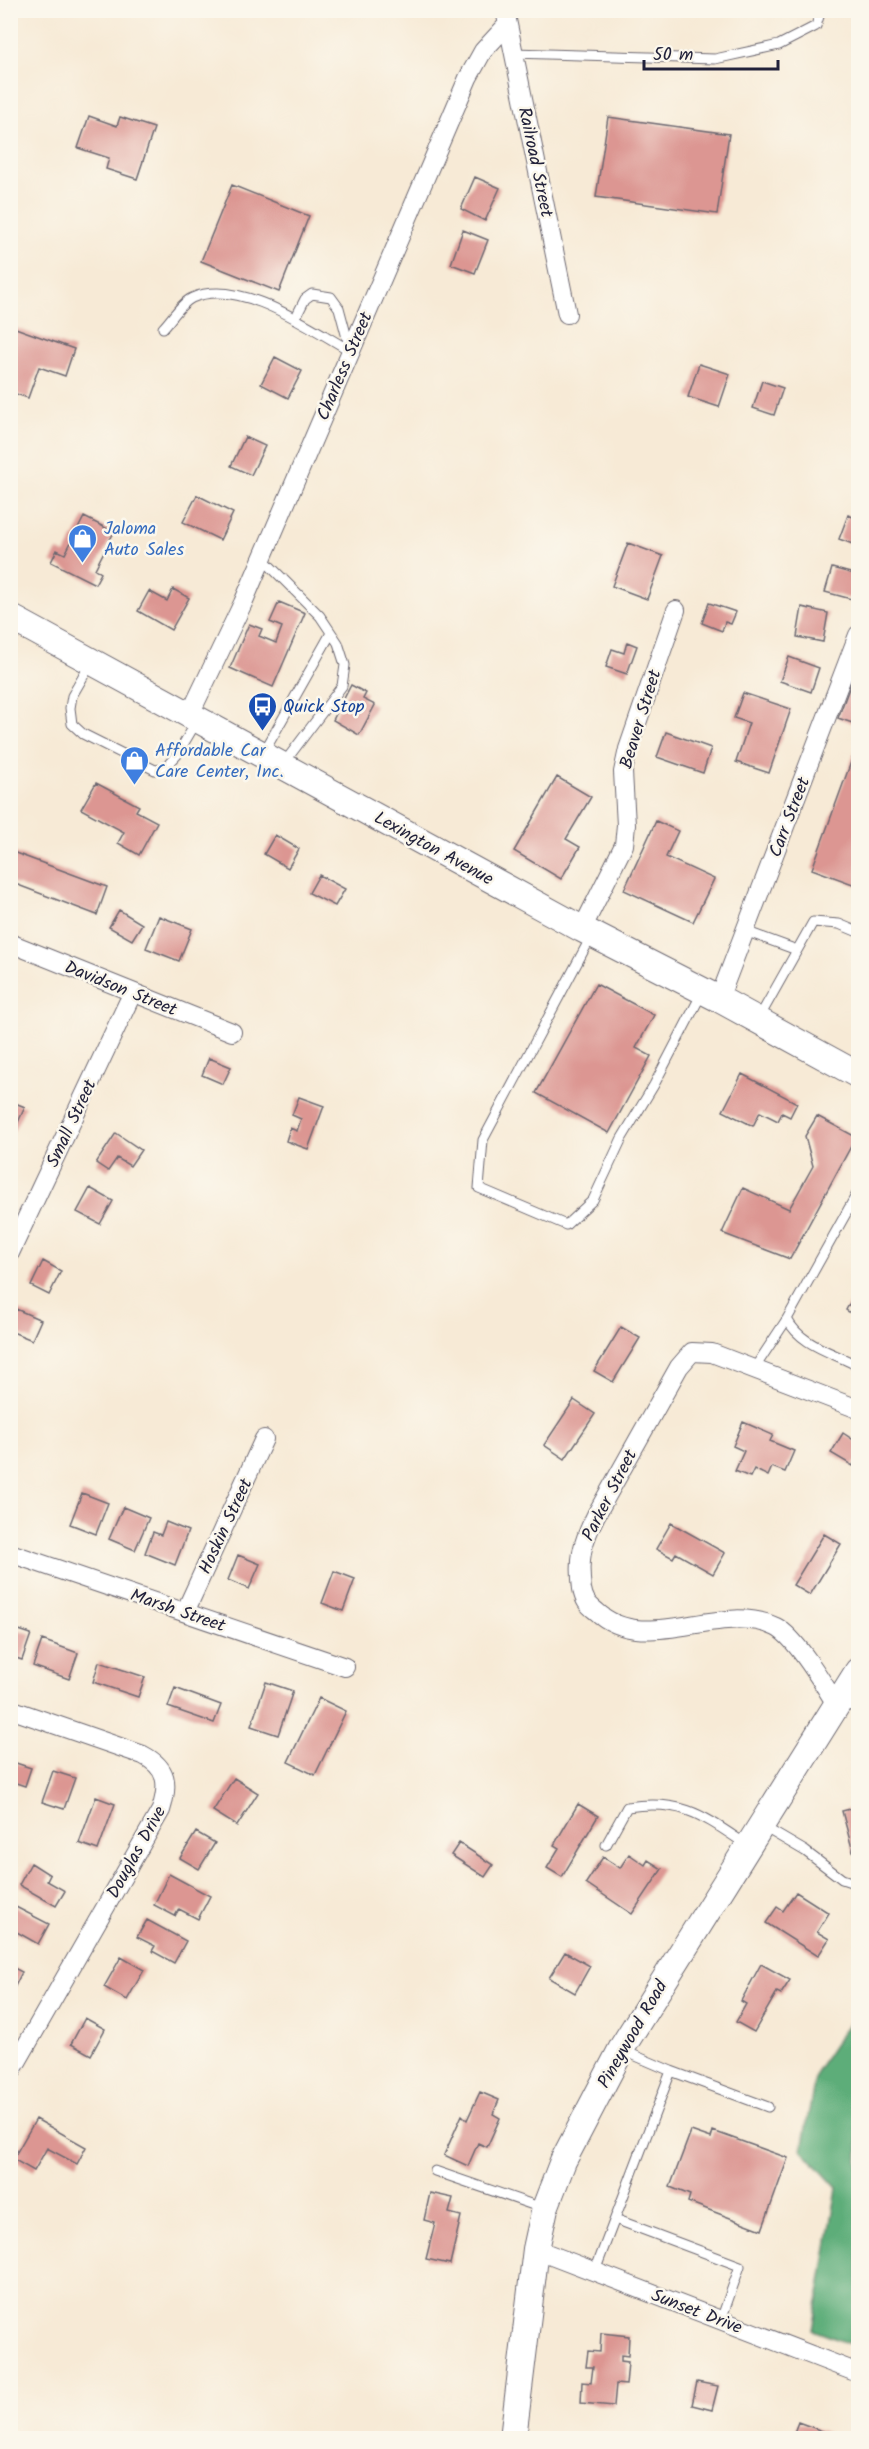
<svg xmlns="http://www.w3.org/2000/svg" width="869" height="2449" viewBox="0 0 869 2449" font-family="Kalam,sans-serif">
<style>
.forest{fill:#5dad79;stroke:#40685a;stroke-width:1.5}
.building{fill:#dc9692}
.lines{fill:none;stroke-linecap:round;stroke-linejoin:round}
.lane-casing{stroke:#6d6871;stroke-width:11}
.street-casing{stroke:#6d6871;stroke-width:20}
.secondary-casing{stroke:#6d6871;stroke-width:28}
.lane{stroke:#fff;stroke-width:9}
.street{stroke:#fff;stroke-width:18}
.secondary{stroke:#fff;stroke-width:26}
.labels{text-anchor:middle;stroke-width:5;stroke-linejoin:round;paint-order:stroke}
.street-label{font-size:18px;fill:#22223b;stroke:#fbf7ec}
.shop-label{font-size:18px;fill:#366cbe;stroke:#fbf7ec;text-anchor:start}
.transit-label{font-size:18px;fill:#164399;stroke:#fbf7ec;text-anchor:start}
</style>
<rect width="100%" height="100%" fill="#fbf7ec"/>
<filter id="ink" filterUnits="userSpaceOnUse"><feTurbulence type="fractalNoise" baseFrequency=".0167" numOctaves="2"/><feDisplacementMap in="SourceGraphic" scale="12" xChannelSelector="R" yChannelSelector="G"/><feConvolveMatrix kernelMatrix="1 2 1 2 8 2 1 2 1" color-interpolation-filters="sRGB"/></filter>
<filter id="wash" filterUnits="userSpaceOnUse"><feTurbulence type="fractalNoise" baseFrequency=".008" numOctaves="4" result="noise"/><feDisplacementMap in="SourceGraphic" scale="24" xChannelSelector="R" yChannelSelector="G"/><feGaussianBlur stdDeviation="1.35" result="paint"/><feColorMatrix in="noise" values="0 0 0 0 0 0 0 0 0 0 0 0 0 0 0 0 0 1.4 0 .05"/><feComposite in="paint" operator="in"/></filter>
<g filter="url(#wash)">
<rect width="100%" height="100%" fill="#f7ead6"/>
<!-- forest -->
<path class="forest" d="M858 2009V2347L813 2330 837 2188 802 2150 816 2072Z"/>
<g id="blocks">
<!-- building -->
<path class="building" d="M89 116 117 126 120 117 154 128 137 179 106 169 109 158 78 148Z
M608 117 729 134 717 214 596 197Z
M475 177 500 188 485 221 461 209Z
M232 185 309 216 279 292 201 261Z
M463 230 488 240 475 273 451 264Z
M10 326 74 349 65 376 39 367 28 398 10 392Z
M275 357 302 371 288 398 261 384Z
M699 364 730 374 719 407 688 397Z
M762 381 783 388 774 415 753 408Z
M245 437 265 446 251 475 231 466Z
M197 495 233 513 220 540 183 522Z
M848 515 858 519V546L839 539Z
M84 517 114 532 95 569 101 573 95 584 51 562 57 550 65 554Z
M628 543 663 556 647 599 612 586Z
M832 568 858 575 855 600 825 592Z
M173 589 189 598 171 630 138 611 149 591 167 601Z
M279 602 305 613 273 687 230 668 249 624 262 629 259 636 276 643 282 627 270 622Z
M709 603 736 612 731 624 725 622 722 631 702 623Z
M802 607 828 613 823 642 797 637Z
M627 642 637 646 627 674 606 667 612 649 624 653Z
M789 657 819 668 811 692 780 681Z
M858 664V725L838 718Z
M351 685 366 693 363 699 375 705 359 735 333 720Z
M743 693 791 709 769 773 736 762 749 723 734 718Z
M666 732 711 748 703 773 657 757Z
M858 743V886L812 869Z
M557 777 591 797 566 839 580 847 561 879 514 851Z
M96 783 139 806 136 811 157 822 139 855 118 843 124 832 81 809Z
M656 821 678 831 666 857 714 879 693 922 624 890Z
M275 835 299 849 288 868 264 854Z
M10 851 107 887 97 915 10 882Z
M319 875 345 889 335 906 309 893Z
M119 910 142 924 132 940 109 927Z
M159 916 192 929 179 961 146 948Z
M596 984 654 1015 636 1048 651 1056 609 1133 536 1093Z
M209 1058 231 1067 223 1084 202 1075Z
M742 1074 797 1103 790 1117 782 1113 778 1121 760 1112 753 1126 723 1111Z
M299 1097 324 1106 308 1149 286 1141 290 1128 297 1131 301 1119 292 1115Z
M10 1101 25 1107 14 1131 10 1129Z
M817 1116 856 1137 790 1259 722 1233 743 1188 789 1209 813 1166 805 1136Z
M116 1133 141 1150 130 1166 117 1158 108 1171 96 1163Z
M90 1188 113 1201 100 1224 77 1212Z
M43 1261 61 1271 49 1295 31 1286Z
M858 1288V1318L846 1310Z
M16 1309 41 1320 32 1340 10 1331V1322Z
M621 1327 640 1338 613 1382 594 1371Z
M574 1400 595 1414 565 1459 544 1445Z
M743 1422 773 1435 770 1441 794 1451 785 1472 772 1467 768 1476 754 1469 750 1477 735 1471 744 1451 733 1446Z
M843 1433 858 1443V1464L855 1462 853 1466 831 1453Z
M82 1493 108 1503 96 1534 70 1524Z
M123 1507 149 1518 135 1550 109 1539Z
M166 1522 188 1531 175 1565 145 1553 153 1532 161 1535Z
M671 1523 725 1553 713 1574 676 1553 673 1558 656 1549Z
M824 1534 841 1544 810 1595 793 1585Z
M238 1555 260 1564 249 1589 228 1580Z
M334 1571 355 1579 343 1611 322 1603Z
M10 1627 31 1634 22 1660 10 1656Z
M42 1640 78 1653 69 1679 33 1666Z
M99 1662 145 1677 138 1697 93 1682Z
M266 1682 293 1691 278 1735 251 1726Z
M175 1688 221 1705 214 1723 168 1707Z
M319 1698 346 1711 315 1775 288 1762Z
M10 1761 31 1768 25 1786 10 1781Z
M53 1771 75 1778 64 1809 42 1802Z
M234 1778 258 1793 237 1826 213 1811Z
M96 1797 115 1804 98 1850 79 1843Z
M578 1804 598 1816 562 1877 547 1868 559 1848 554 1845Z
M858 1807V1851L853 1852 842 1811Z
M196 1832 215 1843 199 1869 180 1858Z
M459 1843 493 1865 485 1877 451 1855Z
M629 1854 645 1865 648 1860 662 1869 632 1914 586 1883 603 1857 620 1868Z
M31 1863 50 1875 47 1881 65 1891 56 1906 19 1885Z
M169 1874 210 1896 198 1919 179 1909 175 1916 154 1905Z
M796 1892 829 1913 817 1932 829 1939 818 1956 766 1923 777 1907 783 1911Z
M10 1904 49 1924 38 1944 17 1932 15 1936 10 1934Z
M147 1920 186 1941 174 1963 152 1951 155 1946 137 1937Z
M565 1952 590 1966 575 1993 549 1978Z
M121 1957 144 1970 127 2000 104 1987Z
M761 1964 790 1980 781 1994 777 1992 754 2032 736 2022 746 2004 741 2001Z
M10 1966 22 1972 14 1988 10 1986Z
M85 2018 105 2029 91 2055 71 2044Z
M480 2092 499 2100 493 2114 500 2118 487 2147 478 2143 468 2166 444 2155 462 2115 467 2120Z
M36 2119 86 2147 77 2164 47 2148 34 2171 13 2159Z
M691 2131 711 2138 713 2131 788 2158 762 2230 688 2202 690 2195 670 2187Z
M430 2193 453 2198 449 2213 461 2216 450 2264 426 2259 435 2223 424 2220Z
M601 2333 629 2336 628 2356 621 2355V2361L628 2362 626 2385 616 2384 614 2406 581 2403 582 2382 591 2383 593 2367H586L588 2351 600 2352Z
M697 2382 718 2386 712 2410 692 2405Z
M798 2422 841 2438H792Z"/>
</g>
</g>
<g filter="url(#ink)">
<use href="#blocks" fill-opacity="0" stroke="#6d6871" stroke-width="1.5"/>
<g class="lines">
<defs>
<path id="lane" d="M513 53 715 59 779 45 816 26 821 10
M295 319 305 299 312 294 331 297 339 308 350 349
M163 328C171 320 181 303 192 298 240 277 310 328 351 351
M10 450V453
M262 558 320 616 338 643 345 665 342 686 284 763
M91 663 72 696 70 708 72 724 83 734 155 770 164 769 177 755 197 721
M264 752 331 633
M745 931 797 950
M592 935 483 1140 479 1188 566 1225 593 1200 622 1138 654 1085 702 993
M759 1018 813 922 839 924 858 932
M858 1192 787 1319C801 1346 833 1352 858 1366
M754 1369 787 1319
M843 1701 858 1710
M764 1827 805 1851 842 1879 851 1882 858 1881
M606 1845 627 1807C683 1799 702 1815 747 1845
M671 2071 768 2107
M435 2171 542 2208
M615 2219 740 2266 721 2320
M595 2271 671 2071 622 2050"/>
<path id="street" d="M505 10 567 314
M190 714 243 603 468 78 483 51 507 25
M582 929 624 845 626 825 623 772 628 749 676 610
M10 943 232 1032
M719 999 858 635
M10 1253 132 994
M10 1553 345 1667
M185 1612 264 1439
M837 1706C825 1686 796 1637 776 1627 719 1600 645 1657 596 1611 587 1604 584 1600 582 1589 578 1558 582 1543 596 1515L679 1367 692 1352 712 1353 858 1409
M10 1709 143 1755C168 1768 169 1784 161 1810L10 2074
M536 2249 858 2373"/>
<path id="secondary" d="M10 617 582 929 719 999 858 1075
M513 2438 536 2249 545 2208 563 2161 623 2046 858 1671"/>
</defs>
<!-- lane casing -->
<use href="#lane" class="lane-casing"/>
<!-- street casing -->
<use href="#street" class="street-casing"/>
<!-- secondary casing -->
<use href="#secondary" class="secondary-casing"/>
<!-- lane -->
<use href="#lane" class="lane"/>
<!-- street -->
<use href="#street" class="street"/>
<!-- secondary -->
<use href="#secondary" class="secondary"/>
</g>
</g>
<!-- icons -->
<defs>
<symbol id="shop-pin" viewBox="-11 -11 22 30"><path d="M0 17L-7.5 6A9.5 9.5 0 1 1 7.5 6Z" fill="#3f7fe0" stroke="#fbf7ec"/><path d="M-5-2.5h2.3a2.7 3.5 0 0 1 5.4 0H5L5.5 6h-11ZM-1.5-2.5h3a1.5 2.3 0 0 0-3 0Z" fill="#fff"/></symbol>
<symbol id="bus-pin" viewBox="-11 -11 22 30"><path d="M0 17L-7.5 6A9.5 9.5 0 1 1 7.5 6Z" fill="#1a4fb4" stroke="#fbf7ec"/><path d="M-5-6H5V4H4V6H2V4H-2V6H-4V4H-5ZM-3.5-4V0h7V-4ZM-3.5 1.2v1.5H-2V1.2ZM2 1.2v1.5H3.5V1.2Z" fill="#fff"/></symbol>
</defs>
<g fill-rule="evenodd">
<use href="#shop-pin" x="66" y="522" width="33" height="45"/>
<use href="#bus-pin" x="246" y="690" width="33" height="45"/>
<use href="#shop-pin" x="118" y="744" width="33" height="45"/>
</g>
<g class="labels">
<!-- street labels -->
<g class="street-label">
<text transform="translate(536 162) rotate(78)" y="6">Railroad Street</text>
<text transform="translate(344 366) rotate(-67)" y="6">Charless Street</text>
<text transform="translate(640 719) rotate(-73)" y="6">Beaver Street</text>
<text transform="translate(789 817) rotate(-69)" y="6">Carr Street</text>
<text transform="translate(434 848) rotate(29)" y="6">Lexington Avenue</text>
<text transform="translate(121 988) rotate(22)" y="6">Davidson Street</text>
<text transform="translate(71 1123) rotate(-65)" y="6">Small Street</text>
<text transform="translate(609 1495) rotate(-63)" y="6">Parker Street</text>
<text transform="translate(225 1526) rotate(-65)" y="6">Hoskin Street</text>
<text transform="translate(178 1610) rotate(19)" y="6">Marsh Street</text>
<text transform="translate(136 1852) rotate(-61)" y="6">Douglas Drive</text>
<text transform="translate(632 2034) rotate(-60)" y="6">Pineywood Road</text>
<text transform="translate(697 2311) rotate(21)" y="6">Sunset Drive</text>
</g>
<!-- shop labels -->
<g class="shop-label">
<text x="104" y="534">Jaloma<tspan x="104" dy="21">Auto Sales</tspan></text>
<text x="155" y="756">Affordable Car<tspan x="155" dy="21">Care Center, Inc.</tspan></text>
</g>
<!-- transit labels -->
<g class="transit-label">
<text x="283" y="712">Quick Stop</text>
</g>
</g>
<!-- margin -->
<rect width="869" height="2449" fill="none" stroke="#fbf7ec" stroke-width="36"/>
<!-- scale -->
<path d="M644 60v9h134v-9" fill="none" stroke="#22223b" stroke-width="3"/>
<text x="653" y="60" font-size="18" fill="#22223b" stroke="#fbf7ec" stroke-width="4.5" paint-order="stroke">50 m</text>
</svg>
